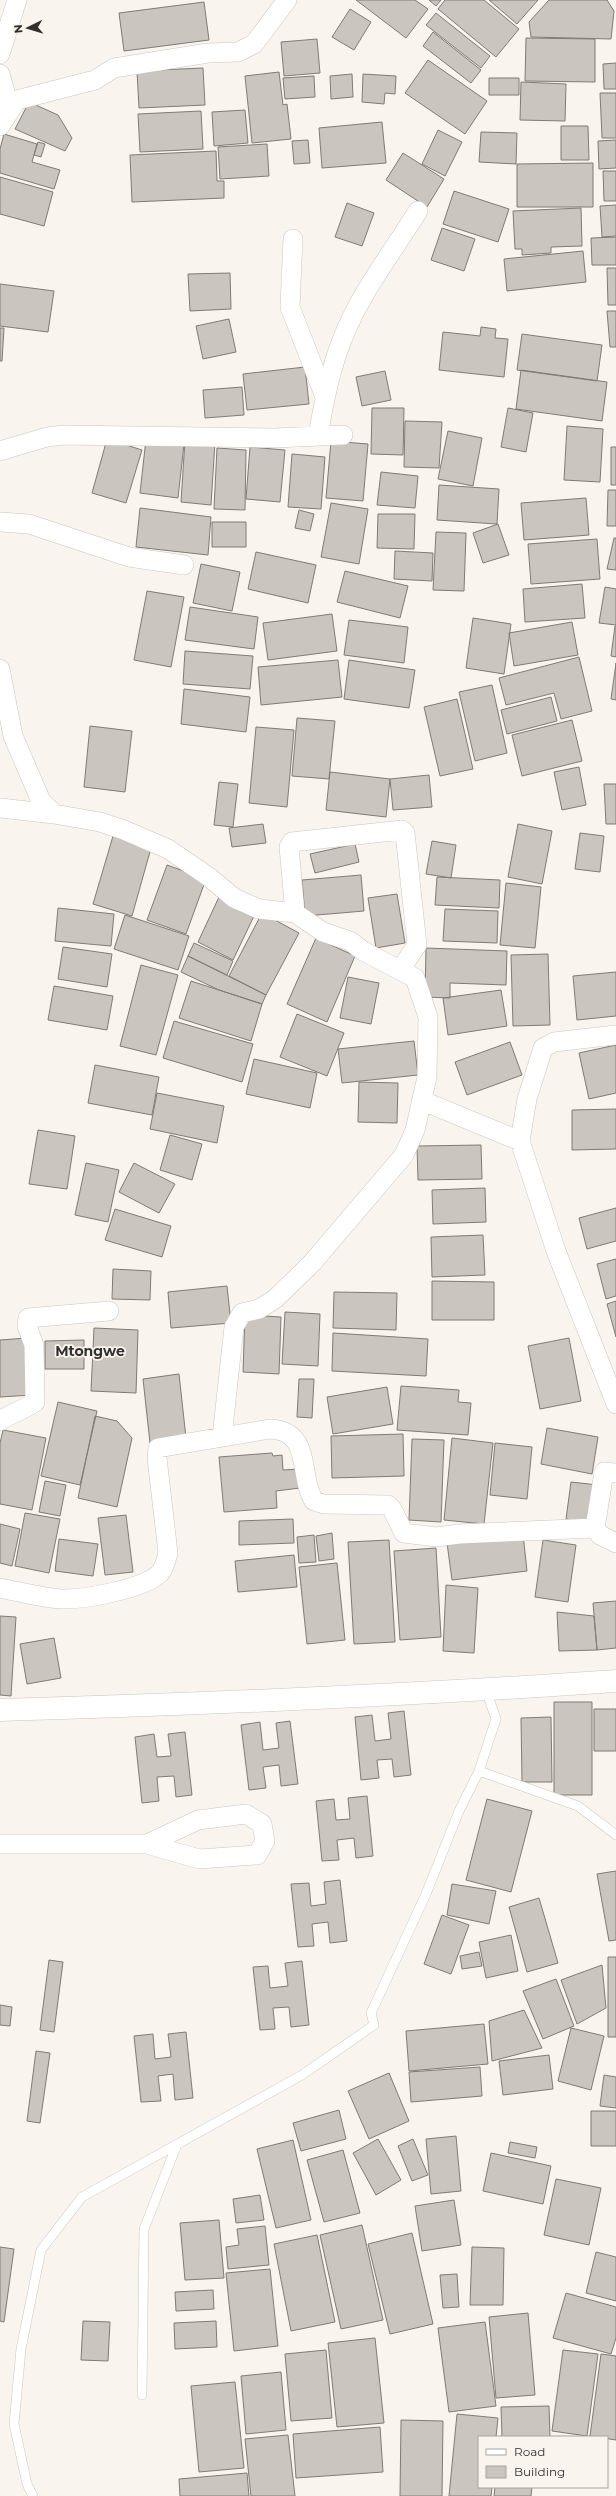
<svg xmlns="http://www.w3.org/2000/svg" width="616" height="2496" viewBox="0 0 616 2496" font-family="Montserrat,sans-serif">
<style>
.building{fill:#cac5bf;stroke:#7f7b75}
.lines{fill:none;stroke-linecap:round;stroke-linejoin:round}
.lane-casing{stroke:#cbc6bf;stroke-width:10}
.street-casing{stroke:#cbc6bf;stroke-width:20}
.secondary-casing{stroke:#cbc6bf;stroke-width:23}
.lane{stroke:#fff;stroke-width:9}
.street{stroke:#fff;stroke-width:19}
.secondary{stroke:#fff;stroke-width:22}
.labels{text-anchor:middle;stroke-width:3.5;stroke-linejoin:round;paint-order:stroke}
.district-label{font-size:14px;font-weight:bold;fill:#32302d;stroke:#f9f4ed}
</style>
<rect width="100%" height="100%" fill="#f9f4ed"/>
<!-- building -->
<path class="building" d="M356 0H415L428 9 406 38Z
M429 0H441L436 6Z
M445 0H484L519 29 496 57 438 9Z
M489 0H538L517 24Z
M549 0H607L614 11 611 39 531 37 529 22Z
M204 2 209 40 124 51 119 13Z
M350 9 371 22 354 50 332 37Z
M436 13 490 56 481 68 426 25Z
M433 32 481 70 471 83 423 46Z
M526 38 595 39V82L525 81Z
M317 39 320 73 284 76 281 42Z
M428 60 487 101 465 134 405 93Z
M616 63V89H604L603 64Z
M203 68 205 105 139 108 137 71Z
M279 72 283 105 287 104 291 139 252 143 245 76Z
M352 74 353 97 331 99 330 76Z
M363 74 396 76 395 94 385 93 384 104 362 102Z
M314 76 315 97 285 99 283 78Z
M489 78H519V95H489Z
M521 82 566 84 565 121 520 120Z
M600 93H616V138H602Z
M29 102 58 115 72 138 65 151 15 129Z
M245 110 248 143 214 146 212 112Z
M201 111 203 149 140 152 138 114Z
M382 122 386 163 322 168 319 128Z
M561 126H588L589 160H561Z
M438 130 462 142 445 176 422 164Z
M481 132 517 133 516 164 479 162Z
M4 134 37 144 32 162 60 170 54 189 0 173V149Z
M308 140 310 163 294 164 292 141Z
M616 140V168L599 169 598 141Z
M38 142 45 144 41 157 34 155Z
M267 144 269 176 220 179 218 147Z
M216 151 217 181H224V198L132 202 130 155Z
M403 153 444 179 427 207 386 180Z
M593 163V207H517V164Z
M603 171H616V201H604Z
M0 177 53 192 44 226 0 214Z
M454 191 509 209 498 242 443 224Z
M347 203 374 213 362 246 335 237Z
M616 205V236L602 237 600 206Z
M581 208 582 246 551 247V253L522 255V249H515L513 211Z
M442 228 475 239 464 271 431 260Z
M616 237V265H592L591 238Z
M583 251 586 282 507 291 504 259Z
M607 268H616V305H608Z
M230 273 231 309 190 311 188 274Z
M0 284 54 291 48 332 0 326Z
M607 311H616V347H610Z
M229 319 236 352 203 359 196 326Z
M481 327 496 329 495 338 508 339 504 377 439 370 443 332 480 336Z
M0 328H4L2 361H0Z
M522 334 602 345 597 381 517 370Z
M305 367 309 404 247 410 243 374Z
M521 370 607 382 602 421 516 409Z
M385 371 391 400 362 406 356 377Z
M242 387 244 415 205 418 203 390Z
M372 408H404L403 455 371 454Z
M508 408 533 413 526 452 501 447Z
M405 421 442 422 439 468 404 467Z
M567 426 603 429 600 482 564 480Z
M448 431 482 438 473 486 438 479Z
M107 439 142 450 126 503 92 493Z
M146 439 184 444 178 498 140 493Z
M185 440 215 442 211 505 181 502Z
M331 441 368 444 363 501 326 498Z
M250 447 285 450 280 502 246 499Z
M611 447H616V485H611Z
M217 448 246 450 245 510 214 509Z
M292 454 325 457 321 509 288 507Z
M381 472 418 476 415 508 377 505Z
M439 485 499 489 497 524 437 520Z
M608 490H616V526H607Z
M586 498 589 535 524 540 521 503Z
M331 503 368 509 359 564 321 557Z
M140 508 211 517 208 555 136 547Z
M299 510 314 514 310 531 295 528Z
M378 514H415L414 549 377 548Z
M212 522H246V547H212Z
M498 524 509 555 483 563 473 533Z
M436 532 466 533 464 591 433 590Z
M614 538H616V570L607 569Z
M597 539 600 579 531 584 528 544Z
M395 551 433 553 432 581 394 579Z
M256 552 316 565 308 603 248 589Z
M201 564 240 572 232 611 193 603Z
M345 571 408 586 400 618 337 602Z
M582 584 585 618 525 622 523 589Z
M605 587 616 589V625L599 623Z
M147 591 184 597 171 667 134 660Z
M190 607 258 617 254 649 185 640Z
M332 614 337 651 268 660 263 623Z
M473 618 511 624 504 674 466 668Z
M349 620 408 627 404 663 344 655Z
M572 622 578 655 514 666 509 633Z
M615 626H616V657L611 656Z
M185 651 253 656 250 689 183 684Z
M579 657 592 711 561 719 554 693 506 705 499 678Z
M338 660 342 697 261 705 258 667Z
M349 660 415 670 409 708 344 699Z
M616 663V700L611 699Z
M492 685 507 753 475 761 459 692Z
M184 689 250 697 246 732 181 724Z
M551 697 557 721 507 734 501 710Z
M457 699 473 769 440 776 424 707Z
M297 718 335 721 329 779 292 776Z
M572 720 582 761 522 776 512 735Z
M90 726 132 731 125 792 84 787Z
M256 727 294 730 287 807 249 803Z
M579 767 586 805 562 810 554 772Z
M330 772 390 779 386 817 326 810Z
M429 775 432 807 393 810 390 779Z
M219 782 238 784 233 827 214 825Z
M604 784H616V824H606Z
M263 824 266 843 232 847 229 828Z
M518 824 552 831 542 884 508 877Z
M580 833 604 836 600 872 575 869Z
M113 836 151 848 132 916 93 904Z
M432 841 456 845 451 878 426 874Z
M355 844 359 862 315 873 310 854Z
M167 865 206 879 186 934 147 920Z
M361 875 364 911 305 916 302 880Z
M437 877 500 880 499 908 435 905Z
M506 883 541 887 535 948 500 945Z
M397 894 405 943 376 948 368 898Z
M219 897 254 916 233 960 198 942Z
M58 908 114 914 111 946 55 941Z
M445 909 498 911 497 943 443 941Z
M262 913 299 933 266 995 229 976Z
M125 915 189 936 178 970 114 949Z
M316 938 355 956 327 1022 287 1004Z
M194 943 233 961 227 975 188 956Z
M63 947 112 954 107 987 58 979Z
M426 948 507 951 506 985 450 983V998L425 997Z
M548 954 550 1025 513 1026 511 955Z
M188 956 266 995 262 1004 219 990 181 972Z
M141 965 178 975 156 1055 120 1046Z
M616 972V1016L577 1020 573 976Z
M348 977 379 983 371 1024 340 1018Z
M191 981 262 1004 251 1041 179 1018Z
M54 986 113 996 107 1030 48 1020Z
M501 990 507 1026 448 1035 443 998Z
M297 1014 344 1033 327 1076 280 1057Z
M174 1021 253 1044 242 1082 163 1058Z
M414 1041 418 1075 342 1083 338 1049Z
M510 1042 522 1075 467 1095 455 1062Z
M616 1045V1093L589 1099 579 1053Z
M254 1059 317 1073 310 1108 246 1094Z
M95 1065 159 1077 152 1115 88 1103Z
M359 1082 398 1083 397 1123 358 1122Z
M157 1093 224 1106 217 1143 150 1129Z
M616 1109V1149L572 1150V1110Z
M38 1130 75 1136 67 1189 29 1184Z
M170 1135 202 1144 192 1180 160 1170Z
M481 1145 482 1179 418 1180 417 1146Z
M86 1163 119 1170 108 1222 75 1215Z
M134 1163 175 1184 159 1213 119 1192Z
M485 1188 486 1222 433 1224 432 1190Z
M616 1208V1241L587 1249 579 1218Z
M115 1209 171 1226 162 1257 105 1240Z
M483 1235 485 1275 432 1277 431 1237Z
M616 1259V1296L606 1299 597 1264Z
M113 1269 151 1271 150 1300 112 1299Z
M432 1281 494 1282V1320H432Z
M227 1286 231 1323 171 1328 168 1292Z
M334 1292 397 1293 396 1330 333 1328Z
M616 1301V1337L607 1304Z
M285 1312 320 1314 318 1366 282 1364Z
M245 1315 281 1317 279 1374 243 1372Z
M94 1328 138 1330 136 1393 91 1391Z
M333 1333 428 1339 426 1376 332 1371Z
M27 1338 32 1395 0 1397V1340Z
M569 1338 581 1401 540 1409 528 1346Z
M84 1340V1369H45V1341Z
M179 1374 186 1438 150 1443 143 1379Z
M299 1379H314L312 1418 297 1417Z
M401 1386 459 1390 458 1402 471 1403 468 1435 397 1430Z
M387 1387 393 1424 333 1434 327 1397Z
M58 1402 97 1411 80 1485 41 1476Z
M95 1416 117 1421 132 1438 117 1507 78 1498Z
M547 1428 598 1437 592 1474 541 1464Z
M3 1430 46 1438 32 1510 0 1504V1443Z
M403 1434 404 1476 332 1478 331 1436Z
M452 1438 493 1443 484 1524 444 1520Z
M412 1439 444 1440 441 1522 409 1520Z
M495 1443 532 1447 527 1499 490 1495Z
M272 1453 273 1456 282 1455 283 1470 299 1469 300 1488 276 1491 277 1508 224 1512 219 1457Z
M45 1481 66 1485 60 1516 39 1512Z
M571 1482 598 1485 593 1523 566 1519Z
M25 1513 60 1519 49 1573 15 1566Z
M126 1515 133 1572 105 1575 98 1518Z
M293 1519 294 1543 239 1545V1521Z
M0 1524 20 1529 12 1566 0 1563Z
M332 1533 334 1559 319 1561 316 1536Z
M523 1534 527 1571 452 1580 447 1543Z
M314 1535 316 1562 299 1563 297 1537Z
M59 1539 98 1544 93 1576 55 1571Z
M389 1540 395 1642 354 1644 348 1542Z
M543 1540 576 1545 568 1602 535 1597Z
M436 1548 441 1637 400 1640 394 1551Z
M294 1555 297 1587 238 1592 235 1561Z
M337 1563 345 1640 307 1644 299 1567Z
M446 1585 478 1588 474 1653 443 1651Z
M616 1601V1648L597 1650 593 1603Z
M557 1612 594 1616 597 1650 559 1651Z
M0 1616 16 1617 11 1696 0 1695Z
M54 1638 61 1678 27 1684 20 1644Z
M554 1702H592V1795H554Z
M594 1709H616V1751H594Z
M404 1711 411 1775 394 1777 392 1759 377 1760 379 1778 361 1780 355 1717 372 1715 375 1741 391 1739 388 1713Z
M551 1717 552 1782H522L521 1718Z
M290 1721 298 1784 281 1786 279 1765 263 1767 266 1788 249 1790 241 1725 260 1722 263 1750 279 1748 276 1723Z
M185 1732 192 1795 176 1797 174 1776 157 1777 159 1801 142 1803 135 1737 154 1734 157 1757 171 1756 168 1734Z
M367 1796 373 1856 356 1858 354 1838 337 1840 339 1860 322 1861 316 1801 334 1799 336 1820 350 1819 348 1798Z
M487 1799 532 1811 511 1892 466 1880Z
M616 1871V1940L609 1941 597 1874Z
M340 1880 347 1941 330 1943 328 1922 312 1924 314 1946 298 1947 291 1884 309 1883 311 1906 326 1904 324 1882Z
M452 1884 496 1891 489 1924 447 1915Z
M539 1898 558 1963 527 1972 509 1907Z
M442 1915 469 1925 451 1974 424 1964Z
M511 1935 518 1971 486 1978 479 1942Z
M479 1952 482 1966 462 1969 460 1956Z
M608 1957H616V2037H608Z
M49 1960 63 1962 54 2032 40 2030Z
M302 1961 309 2025 291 2027 289 2007 273 2008 275 2029 260 2030 253 1967 268 1966 270 1988 288 1986 285 1963Z
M602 1965 606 2008 577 2024 561 1980Z
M556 1979 574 2026 543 2039 523 1991Z
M0 2005 12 2007 10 2026 0 2025Z
M524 2010 542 2048 492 2061 489 2021Z
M484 2024 488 2064 409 2071 406 2031Z
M571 2028 604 2036 591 2090 558 2081Z
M186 2032 193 2098 175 2100 173 2074 158 2076 161 2101 141 2102 134 2036 153 2034 155 2059 171 2057 168 2034Z
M36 2051 50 2053 40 2123 27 2121Z
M549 2055 553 2089 503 2095 499 2061Z
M480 2067 482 2096 411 2102 409 2072Z
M389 2073 409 2121 369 2139 348 2091Z
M604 2075 616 2077V2108L600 2106Z
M339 2110 346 2139 301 2151 293 2123Z
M591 2111H616V2146H591Z
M456 2136 461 2191 431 2194 426 2139Z
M378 2139 401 2180 376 2195 353 2153Z
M413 2139 428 2175 412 2181 398 2146Z
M293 2140 311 2220 276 2228 257 2149Z
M510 2142 537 2147 535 2158 508 2153Z
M343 2150 360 2213 324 2222 307 2160Z
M491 2153 551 2166 543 2204 483 2191Z
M556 2179 601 2188 589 2245 544 2235Z
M260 2195 264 2220 236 2223 233 2199Z
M454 2200 461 2245 422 2251 415 2206Z
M219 2220 224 2278 185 2280 180 2223Z
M362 2225 383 2320 341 2329 320 2235Z
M265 2226 269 2265 228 2269 226 2247 239 2245 237 2229Z
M412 2233 433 2324 390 2334 368 2244Z
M317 2235 335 2322 291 2331 274 2244Z
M0 2247 14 2249 4 2322 0 2321Z
M472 2247 504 2248 503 2305H470Z
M596 2252 616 2257V2301L586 2293Z
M270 2269 278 2346 234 2351 226 2273Z
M457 2274 459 2307 443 2308 440 2275Z
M213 2290 214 2309 176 2311 175 2292Z
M566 2293 616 2307V2338L611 2354 553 2338Z
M528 2313 535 2395 496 2398 489 2317Z
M83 2321 110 2322 108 2361 81 2360Z
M216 2321 217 2347 175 2349 174 2323Z
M485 2322 496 2406 449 2412 438 2328Z
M375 2338 384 2423 337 2427 328 2343Z
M326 2350 332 2418 291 2421 285 2354Z
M563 2350 598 2354 587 2436 552 2431Z
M601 2354 616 2356V2440L590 2436Z
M281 2372 286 2430 246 2434 241 2376Z
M235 2382 244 2468 199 2472 191 2386Z
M549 2406 550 2437H502L501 2407Z
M457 2414 498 2418 496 2437H479V2487H492L491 2496H449Z
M401 2420 443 2421 442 2496H400Z
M380 2427 383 2472 296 2478 293 2434Z
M288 2435 295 2496H251L245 2439Z
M247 2473 249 2496H180L179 2479Z
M495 2487H532L531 2496H494Z"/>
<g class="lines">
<defs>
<path id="lane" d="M479 1771 578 1806 616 1835
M142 2395 144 2229 176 2147
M33 2496 27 2484 14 2424 21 2349 41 2250 82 2197 302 2075 374 2025 371 2013 426 1894 459 1811 479 1771 496 1719 486 1690"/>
<path id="street" d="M0 54 17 0
M0 74 7 99 2 118
M0 126 17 100 95 80 114 68 208 53 238 52 254 44 287 0
M293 239 290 307 325 397
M318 435C324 403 330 370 342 340 360 293 392 253 418 211
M0 451 47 437 64 435 274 438 343 435
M0 522 29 524 129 557 184 565
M0 669 13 736 41 801 54 814 100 822 124 830 168 849 209 877 234 898 259 909 295 913 323 932 350 941 363 951 415 978 428 1017 427 1077 415 1130 404 1155 312 1263 275 1299 259 1309 242 1313 234 1327 222 1437
M0 808 54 814
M295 913 289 847 292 842 402 830 405 833 417 945 400 970
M616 1035 554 1042 543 1048 527 1099 520 1141 556 1251 616 1404
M423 1101 520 1141
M0 1421C11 1413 24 1410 35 1402L34 1345 27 1326 28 1318 109 1311
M616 1473 604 1472 595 1528 600 1535 616 1543
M0 1588C20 1592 40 1597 60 1599 83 1600 144 1589 160 1573 165 1567 166 1560 168 1553L157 1458 158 1448 270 1429C313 1431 298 1476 314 1501L324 1504 388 1505 392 1509 404 1533 436 1537 459 1534 595 1528
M0 1844H147L199 1859 257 1855 265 1841 262 1824 246 1814 198 1820 147 1844"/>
<path id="secondary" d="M0 1710C206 1704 411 1695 616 1681"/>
</defs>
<!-- lane casing -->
<use href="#lane" class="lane-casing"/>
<!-- street casing -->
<use href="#street" class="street-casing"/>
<!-- secondary casing -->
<use href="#secondary" class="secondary-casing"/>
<!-- lane -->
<use href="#lane" class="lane"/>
<!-- street -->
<use href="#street" class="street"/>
<!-- secondary -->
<use href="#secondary" class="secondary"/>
</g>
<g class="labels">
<!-- district labels -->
<g class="district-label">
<text x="90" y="1356">Mtongwe</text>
</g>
</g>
<!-- legend -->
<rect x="478" y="2436" width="130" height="52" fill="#f9f4ed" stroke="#a9a6a0"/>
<rect x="486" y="2449" width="20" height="6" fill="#ffffff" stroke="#a9a6a0"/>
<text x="514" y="2456" font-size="12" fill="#32302d">Road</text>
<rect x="486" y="2466" width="20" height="12" fill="#cac5bf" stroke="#a9a6a0"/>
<text x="514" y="2476" font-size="12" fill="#32302d">Building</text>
<!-- north arrow -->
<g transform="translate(28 28) rotate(265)" stroke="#f9f4ed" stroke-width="3" paint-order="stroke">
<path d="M0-3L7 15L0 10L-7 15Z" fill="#32302d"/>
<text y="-6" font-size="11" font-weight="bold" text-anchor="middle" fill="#32302d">N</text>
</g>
</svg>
